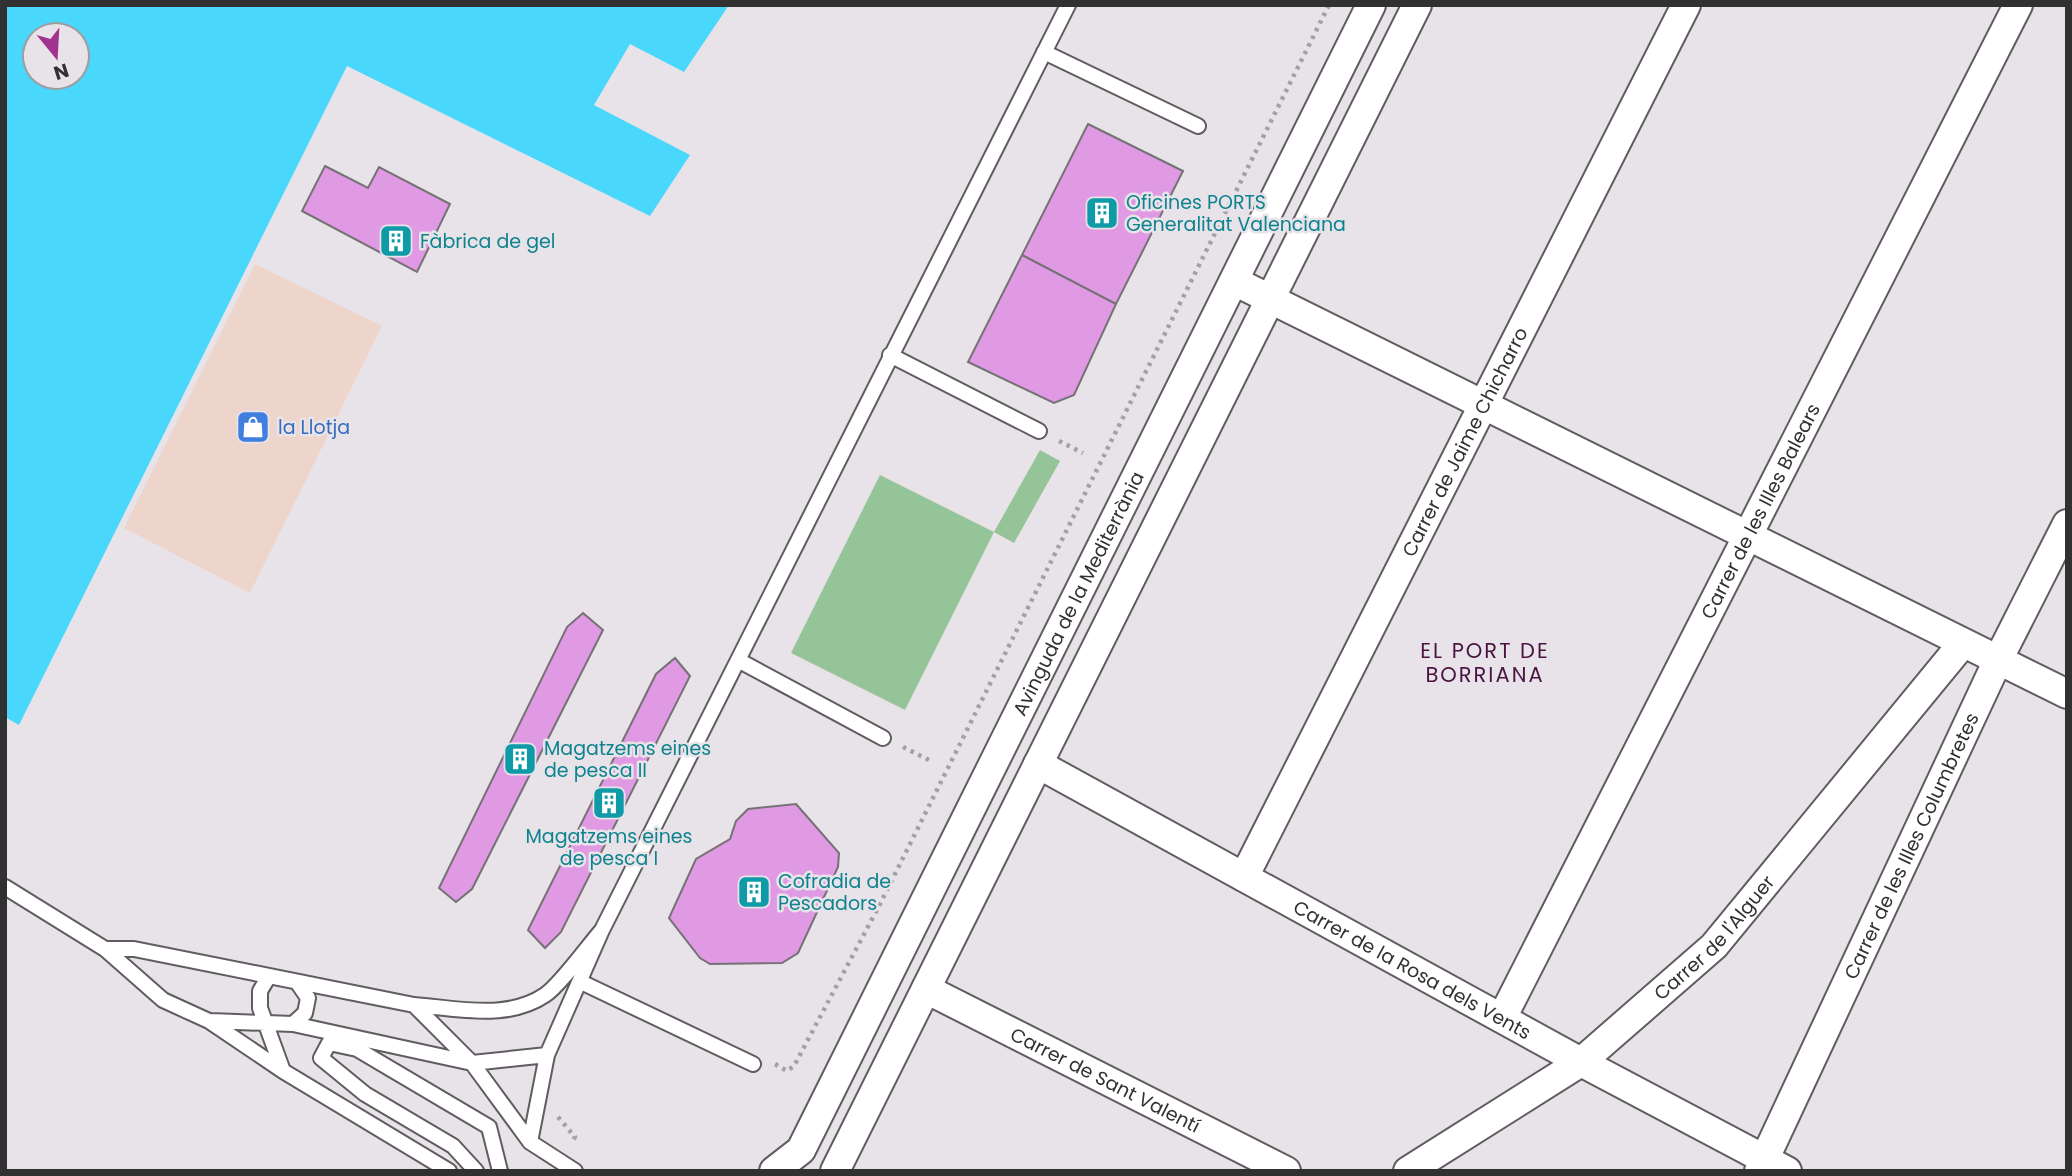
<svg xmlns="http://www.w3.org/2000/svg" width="2072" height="1176" viewBox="0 0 2072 1176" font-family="Poppins,sans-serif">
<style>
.commercial{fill:#eed5cc}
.green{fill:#95c499}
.water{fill:#4ad7fc;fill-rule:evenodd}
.building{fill:#e099e3;stroke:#757175;stroke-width:2}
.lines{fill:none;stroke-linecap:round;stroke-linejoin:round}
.lane-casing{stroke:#605c60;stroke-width:18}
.street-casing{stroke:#605c60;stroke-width:32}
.path{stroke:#a4a1a4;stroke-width:4.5;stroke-dasharray:3.5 5;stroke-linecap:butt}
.lane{stroke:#fff;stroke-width:14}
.street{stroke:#fff;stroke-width:28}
.labels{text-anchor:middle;stroke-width:5;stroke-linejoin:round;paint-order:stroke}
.culture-label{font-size:19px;fill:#0d838f;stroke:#e8e3e8;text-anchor:start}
.shop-label{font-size:19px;fill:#366cbe;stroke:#e8e3e8;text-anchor:start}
.street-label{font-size:19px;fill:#323132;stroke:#e8e3e8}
.neighbourhood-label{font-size:21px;letter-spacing:2px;fill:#491441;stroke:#e8e3e8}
</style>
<rect width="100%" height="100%" fill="#e8e3e8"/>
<!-- commercial -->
<path class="commercial" d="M255 264 382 326 250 593 124 528Z"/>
<!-- green -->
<path class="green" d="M1040 450 1060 461 1014 543 994 532 905 710 791 653 880 475 994 532Z"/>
<!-- water -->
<path class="water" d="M5 5H729L684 72 630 44 594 105 690 155 650 216 347 66 19 725 5 717ZM35 35H77V77H35Z"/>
<!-- building -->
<path class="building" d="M1088 124 1183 171 1116 304 1022 255Z
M325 166 368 188 379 167 450 204 417 272 302 211Z
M1022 255 1116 304 1074 395 1054 403 968 362Z
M583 613 603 630 472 889 456 902 439 888 567 627Z
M675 658 690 676 561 932 545 948 528 930 656 674Z
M796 804 839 853 838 867 798 953 782 963 710 964 700 958 669 918 696 859 730 839 736 821 748 809Z"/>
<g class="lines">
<defs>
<path id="lane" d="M1044 52 1198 126
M890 355 1039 431
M738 660 883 738
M5 887 105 949
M602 930 1068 5
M269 976 260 991V1008L283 1071
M581 982 753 1064
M414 1005C457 1008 506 1021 545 995 560 985 588 946 602 930L547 1055 530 1142
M210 1021 293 1024 472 1063 547 1055
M293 1024 305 1013 308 998 297 982
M449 1171 283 1071 209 1021 163 1000 105 949H134L414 1005 472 1063 530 1142 575 1171
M476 1171 453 1146 365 1094 321 1058 329 1043 357 1049 489 1127 500 1171"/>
<g id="street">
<path d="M1234 281 2067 694"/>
<path id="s1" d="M1038 764 1581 1062 1787 1171"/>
<path id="s2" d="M1244 877 1686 5"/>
<path id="s3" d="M926 989 1286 1171"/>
<path id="s4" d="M1502 1018 2018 5"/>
<path id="s5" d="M774 1171 801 1150 1371 5"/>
<path d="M835 1171 1417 5"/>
<path id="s6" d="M1408 1171 1581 1062 1714 946 1963 643"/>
<path id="s7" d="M1759 1171 1998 660 2067 524"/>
</g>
</defs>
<!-- lane casing -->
<use href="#lane" class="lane-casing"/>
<!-- street casing -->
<use href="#street" class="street-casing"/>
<!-- path -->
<path class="path" d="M1059 441 1083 453
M903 747 929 760
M775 1064 787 1071 794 1066 879 906 1329 5
M558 1117 575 1137 572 1142"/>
<!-- lane -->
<use href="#lane" class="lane"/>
<!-- street -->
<use href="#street" class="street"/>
</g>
<!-- icons -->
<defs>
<symbol id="building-square" viewBox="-11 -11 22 22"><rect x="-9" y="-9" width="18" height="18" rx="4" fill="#0f9aa8" stroke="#e8e3e8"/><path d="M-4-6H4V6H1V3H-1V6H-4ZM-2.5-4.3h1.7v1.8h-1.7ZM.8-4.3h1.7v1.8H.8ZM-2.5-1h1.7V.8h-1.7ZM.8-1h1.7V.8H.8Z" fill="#fff"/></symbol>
<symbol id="shop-square" viewBox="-11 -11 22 22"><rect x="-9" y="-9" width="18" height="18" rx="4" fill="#3f7fe0" stroke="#e8e3e8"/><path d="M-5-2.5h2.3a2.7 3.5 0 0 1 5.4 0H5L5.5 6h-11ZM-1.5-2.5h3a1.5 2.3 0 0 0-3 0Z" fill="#fff"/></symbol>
</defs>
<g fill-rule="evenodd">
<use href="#building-square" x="1083" y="194" width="38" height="38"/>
<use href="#building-square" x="377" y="222" width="38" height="38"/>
<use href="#shop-square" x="234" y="408" width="38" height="38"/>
<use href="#building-square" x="501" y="740" width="38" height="38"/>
<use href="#building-square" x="590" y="784" width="38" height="38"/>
<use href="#building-square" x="735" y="873" width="38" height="38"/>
</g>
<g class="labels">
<!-- culture labels -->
<g class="culture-label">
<text x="1126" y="209">Oficines PORTS<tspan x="1126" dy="22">Generalitat Valenciana</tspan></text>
<text x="420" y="248">Fàbrica de gel</text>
<text x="544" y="755">Magatzems eines<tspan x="544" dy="22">de pesca II</tspan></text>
<text x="609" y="843" text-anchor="middle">Magatzems eines<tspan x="609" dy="22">de pesca I</tspan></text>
<text x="778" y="888">Cofradia de<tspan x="778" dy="22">Pescadors</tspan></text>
</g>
<!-- shop labels -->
<g class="shop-label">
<text x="278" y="434">la Llotja</text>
</g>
<!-- street labels -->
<g class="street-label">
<text dy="7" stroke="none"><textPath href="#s2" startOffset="488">Carrer de Jaime Chicharro</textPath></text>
<text dy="7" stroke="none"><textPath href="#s4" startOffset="569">Carrer de les Illes Balears</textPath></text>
<text dy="7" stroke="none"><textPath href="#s5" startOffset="656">Avinguda de la Mediterrània</textPath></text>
<text dy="7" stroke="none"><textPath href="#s7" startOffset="359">Carrer de les Illes Columbretes</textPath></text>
<text dy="7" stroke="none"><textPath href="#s6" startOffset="387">Carrer de l'Alguer</textPath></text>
<text dy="7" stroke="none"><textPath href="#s1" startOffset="427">Carrer de la Rosa dels Vents</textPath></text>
<text dy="7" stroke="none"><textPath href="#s3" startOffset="201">Carrer de Sant Valentí</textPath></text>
</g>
<!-- neighbourhood labels -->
<g class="neighbourhood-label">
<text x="1485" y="658">EL PORT DE<tspan x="1485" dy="24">BORRIANA</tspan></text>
</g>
</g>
<!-- border -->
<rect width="2072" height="1176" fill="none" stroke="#323132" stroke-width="14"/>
<!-- north arrow -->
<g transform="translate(56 56) rotate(162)"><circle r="33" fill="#e8e3e8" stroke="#9f9c9f" stroke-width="2"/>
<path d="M0-5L12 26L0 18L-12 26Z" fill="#a2328f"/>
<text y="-10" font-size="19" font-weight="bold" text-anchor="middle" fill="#323132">N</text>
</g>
</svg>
